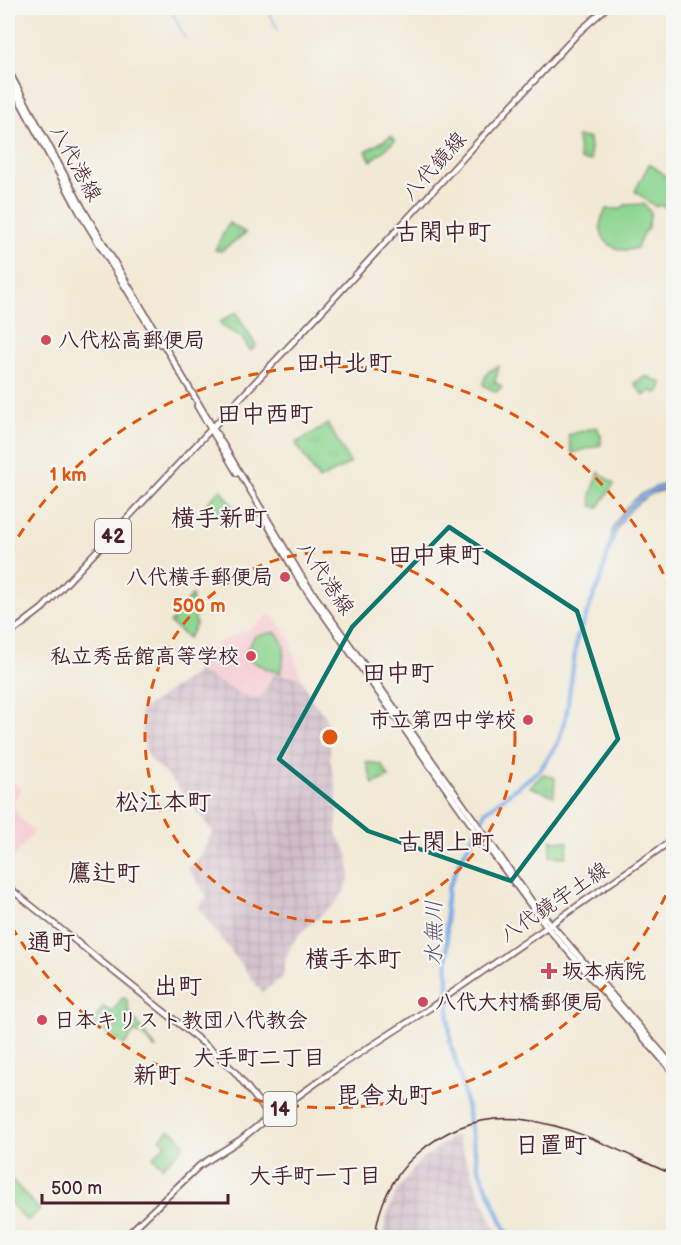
<svg xmlns="http://www.w3.org/2000/svg" width="681" height="1245" viewBox="0 0 681 1245" font-family="'Balsamiq Sans','Klee One',sans-serif">
<style>
.built{fill:#f6cfd6}
.industrial{fill:url(#industrial-grid)}
.grass{fill:url(#grass-tufts);stroke:#6c7a5e;stroke-width:1.5}
.garden{fill:#8dd692;stroke:#6c7a5e;stroke-width:1.5}
.water{fill:url(#water-rules);stroke:#626688;stroke-width:1.5}
.lines{fill:none;stroke-linecap:round;stroke-linejoin:round}
.stream{stroke:#7bace6;stroke-width:1.5}
.river{stroke:#7bace6;stroke-width:4.5}
.major-casing{stroke:#856666;stroke-width:8}
.highway-casing{stroke:#856666;stroke-width:9}
.major{stroke:#fff;stroke-width:4.5}
.highway{stroke:#fff;stroke-width:6}
.rail{stroke:#4a1f2b;stroke-width:1.5}
.marked{fill:none;stroke:#0f766e;stroke-width:4.5;stroke-linejoin:round}
.ring{fill:none;stroke:#e0560e;stroke-width:3;stroke-dasharray:10 8}
.poi-dot{fill:#d1495b;stroke:#f6f6f2;stroke-width:2}
.labels{text-anchor:middle;stroke-width:4.5;stroke-linejoin:round;paint-order:stroke}
.shield{fill:#f6f6f2;stroke:#7e6067;stroke-width:1.5}
.shield-label{font-size:20px;font-weight:bold;fill:#4a1f2b}
.street-label{font-size:21px;fill:#4a1f2b;stroke:#f6f6f2}
.poi-label{font-size:21px;font-weight:bold;fill:#4a1f2b;stroke:#f6f6f2;text-anchor:start}
.water-label{font-size:22px;font-style:italic;fill:#5b506c;stroke:#f6f6f2}
.neighbourhood-label{font-size:22px;font-weight:bold;fill:#4a1f2b;stroke:#f6f6f2}
.quarter-label{font-size:24px;font-weight:bold;fill:#4a1f2b;stroke:#f6f6f2}
.centre{fill:#e0560e;stroke:#f6f6f2;stroke-width:3}
.ring-label{font-size:18px;text-anchor:middle;font-weight:bold;fill:#e0560e;stroke:#f6f6f2;stroke-width:4.5;stroke-linejoin:round;paint-order:stroke}
</style>
<defs>
<pattern id="industrial-grid" width="8" height="8" patternUnits="userSpaceOnUse" patternTransform="scale(1.5)"><rect width="8" height="8" fill="#d1bdc9"/><path d="M0 4h8M4 0v8" fill="none" stroke="#b5a2ad"/></pattern>
<pattern id="grass-tufts" width="24" height="20" patternUnits="userSpaceOnUse" patternTransform="scale(1.5)"><rect width="24" height="20" fill="#8dd692"/><path d="M3 7l-1-3M5 7V3M7 7l1-3M15 17l-1-3M17 17v-4M19 17l1-3" fill="none" stroke="#7bb77e"/></pattern>
<pattern id="water-rules" width="6" height="5" patternUnits="userSpaceOnUse" patternTransform="scale(1.5)"><rect width="6" height="5" fill="#7bace6"/><path d="M0 2.5h6" fill="none" stroke="#678bbb"/></pattern>
</defs>
<rect width="100%" height="100%" fill="#f6f6f2"/>
<filter id="ink" filterUnits="userSpaceOnUse"><feTurbulence type="fractalNoise" baseFrequency=".0167" numOctaves="2"/><feDisplacementMap in="SourceGraphic" scale="12" xChannelSelector="R" yChannelSelector="G"/><feConvolveMatrix kernelMatrix="1 2 1 2 8 2 1 2 1" color-interpolation-filters="sRGB"/></filter>
<filter id="wash" filterUnits="userSpaceOnUse"><feTurbulence type="fractalNoise" baseFrequency=".008" numOctaves="4" result="noise"/><feDisplacementMap in="SourceGraphic" scale="24" xChannelSelector="R" yChannelSelector="G"/><feGaussianBlur stdDeviation="1.35" result="paint"/><feColorMatrix in="noise" values="0 0 0 0 0 0 0 0 0 0 0 0 0 0 0 0 0 1.4 0 .05"/><feComposite in="paint" operator="in"/></filter>
<g filter="url(#wash)">
<rect width="100%" height="100%" fill="#f2e9d5"/>
<!-- built -->
<path class="built" d="M269 615H271L289 636 301 678 274 673 260 698H254L243 696 197 670 218 642 252 628Z
M8 777 22 789 10 806 18 812 17 816 34 831 8 865Z"/>
<!-- industrial -->
<path class="industrial" d="M197 670 243 695 254 698H260L274 673 301 678 313 702 325 715 330 732V760L336 784 338 810 336 833 348 854 350 876 345 890 335 904 303 930 294 941 287 955 282 978 262 992 198 908 207 896 188 868 200 856 213 832 172 780 151 760 144 746 140 711 193 675Z
M456 1135 498 1237H384L385 1220 396 1192 420 1160Z"/>
<!-- grass -->
<path class="grass" d="M391 136 395 141 371 161 366 151Z
M577 137 589 138 591 161 580 160Z
M229 223 246 233 221 251 215 250Z
M236 312 256 346 251 351C246 347 246 343 242 338 235 331 225 332 220 322Z
M499 366 495 382 502 387 496 392 483 385C485 373 488 371 499 366Z
M646 376 662 383 659 392 654 393 651 390 644 396 634 383Z
M328 424 350 463 319 480 296 443Z
M597 427 601 436V445L572 453 568 435Z
M599 472 614 484 598 508 592 506 591 495Z
M221 489 234 508 230 521 201 510Z
M192 595 196 625 188 638 170 623Z
M366 762 381 764 389 777 373 784Z
M543 774 555 778 554 796 530 787Z
M551 840 568 842 566 857 550 856Z
M123 997 127 1000 129 1012 156 1048H154L145 1037 135 1031 124 1045 92 1022 103 1007 112 1012Z
M11 1179 40 1210 27 1221 8 1201V1182Z"/>
<!-- garden -->
<path class="garden" d="M649 164C668 175 678 187 670 208L659 205 656 207 635 191Z
M644 204 651 213 647 231H644L637 248C611 257 589 232 607 209H621L625 205Z
M275 632C289 646 284 655 280 673L267 669 243 657 255 636Z
M169 1130 175 1133 184 1143 181 1146 183 1148 162 1166 153 1157 166 1144 160 1139Z"/>
<!-- water -->
<path class="water" d="M673 483V489C647 490 625 510 615 535L611 533C622 506 643 486 673 483Z"/>
<g class="lines">
<!-- stream -->
<path class="stream" d="M170 8 185 38
M266 8 278 30"/>
<!-- river -->
<path class="river" d="M509 1238 478 1167 462 1083 451 1045 449 1024 446 903 448 889 458 865 486 811 540 770 558 743 566 717 577 638 600 581 615 529"/>
</g>
</g>
<g filter="url(#ink)">
<g class="lines">
<defs>
<path id="major" d="M8 70 84 211 303 579 533 903 674 1067
M8 79 79 211 160 344
M197 406 237 473
M260 511 300 581 478 834 547 927 674 1073
M8 635 43 608 339 293 579 32 606 8
M8 887 212 1050 235 1072 270 1116
M126 1236 199 1166 240 1140 270 1116 340 1066 430 1008 674 839"/>
<path id="highway" d="M125 1238 126 1236 128 1238"/>
</defs>
<!-- major casing -->
<use href="#major" class="major-casing"/>
<!-- highway casing -->
<use href="#highway" class="highway-casing"/>
<!-- major -->
<use href="#major" class="major"/>
<!-- highway -->
<use href="#highway" class="highway"/>
<!-- rail -->
<path class="rail" d="M375 1238C378 1205 393 1175 417 1154 501 1080 589 1139 674 1175"/>
</g>
</g>
<!-- marked area -->
<path class="marked" d="M449 527 577 611 618 739 511 881 368 831 279 759 352 627Z"/>
<!-- distance rings -->
<g class="ring">
<circle cx="330" cy="737" r="185"/>
<path d="M673 879A371 371 0 0 1 9 922M9 552A371 371 0 0 1 673 595"/>
</g>
<!-- markers -->
<g class="poi-dot">
<circle cx="46" cy="340" r="6"/>
<circle cx="285" cy="577" r="6"/>
<circle cx="251" cy="656" r="6"/>
<circle cx="528" cy="720" r="6"/>
<path d="M546 962h6v6h6v6h-6v6h-6v-6h-6v-6h6z"/>
<circle cx="423" cy="1002" r="6"/>
<circle cx="42" cy="1020" r="6"/>
</g>
<g class="labels">
<!-- shield labels -->
<g class="shield">
<rect x="95" y="519" width="36" height="34" rx="4.5"/>
<rect x="263.5" y="1092" width="33" height="34" rx="4.5"/>
</g>
<g class="shield-label">
<text x="113" y="543">42</text>
<text x="280" y="1116">14</text>
</g>
<!-- street labels -->
<g class="street-label">
<text transform="translate(76 163) rotate(61)" y="7">八代港線</text>
<text transform="translate(434 166) rotate(-48)" y="7">八代鏡線</text>
<text transform="translate(326 578) rotate(56)" y="7">八代港線</text>
<text transform="translate(554 902) rotate(-34)" y="7">八代鏡宇土線</text>
</g>
<!-- poi labels -->
<g class="poi-label">
<text x="58" y="347">八代松高郵便局</text>
<text x="273" y="584" text-anchor="end">八代横手郵便局</text>
<text x="239" y="663" text-anchor="end">私立秀岳館高等学校</text>
<text x="516" y="727" text-anchor="end">市立第四中学校</text>
<text x="562" y="978">坂本病院</text>
<text x="435" y="1009">八代大村橋郵便局</text>
<text x="54" y="1027">日本キリスト教団八代教会</text>
</g>
<!-- water labels -->
<g class="water-label">
<text transform="translate(433 933) rotate(-90)" y="8">水無川</text>
</g>
<!-- neighbourhood labels -->
<g class="neighbourhood-label">
<text x="259" y="1065">大手町二丁目</text>
<text x="315" y="1183">大手町一丁目</text>
</g>
<!-- quarter labels -->
<g class="quarter-label">
<text x="443" y="240">古閑中町</text>
<text x="344" y="371">田中北町</text>
<text x="265" y="422">田中西町</text>
<text x="219" y="526">横手新町</text>
<text x="436" y="563">田中東町</text>
<text x="398" y="681">田中町</text>
<text x="163" y="810">松江本町</text>
<text x="446" y="850">古閑上町</text>
<text x="104" y="881">鷹辻町</text>
<text x="51" y="950">通町</text>
<text x="353" y="967">横手本町</text>
<text x="178" y="994">出町</text>
<text x="157" y="1083">新町</text>
<text x="384" y="1103">毘舎丸町</text>
<text x="551" y="1153">日置町</text>
</g>
</g>
<circle cx="330" cy="737" r="9" class="centre"/>
<g class="ring-label">
<text x="68" y="481">1 km</text>
<text x="199" y="612">500 m</text>
</g>
<!-- margin -->
<rect width="681" height="1245" fill="none" stroke="#f6f6f2" stroke-width="30"/>
<!-- scale -->
<path d="M42 1194v9h186v-9" fill="none" stroke="#4a1f2b" stroke-width="3"/>
<text x="51" y="1194" font-size="18" fill="#4a1f2b" stroke="#f6f6f2" stroke-width="4.5" paint-order="stroke">500 m</text>
</svg>
